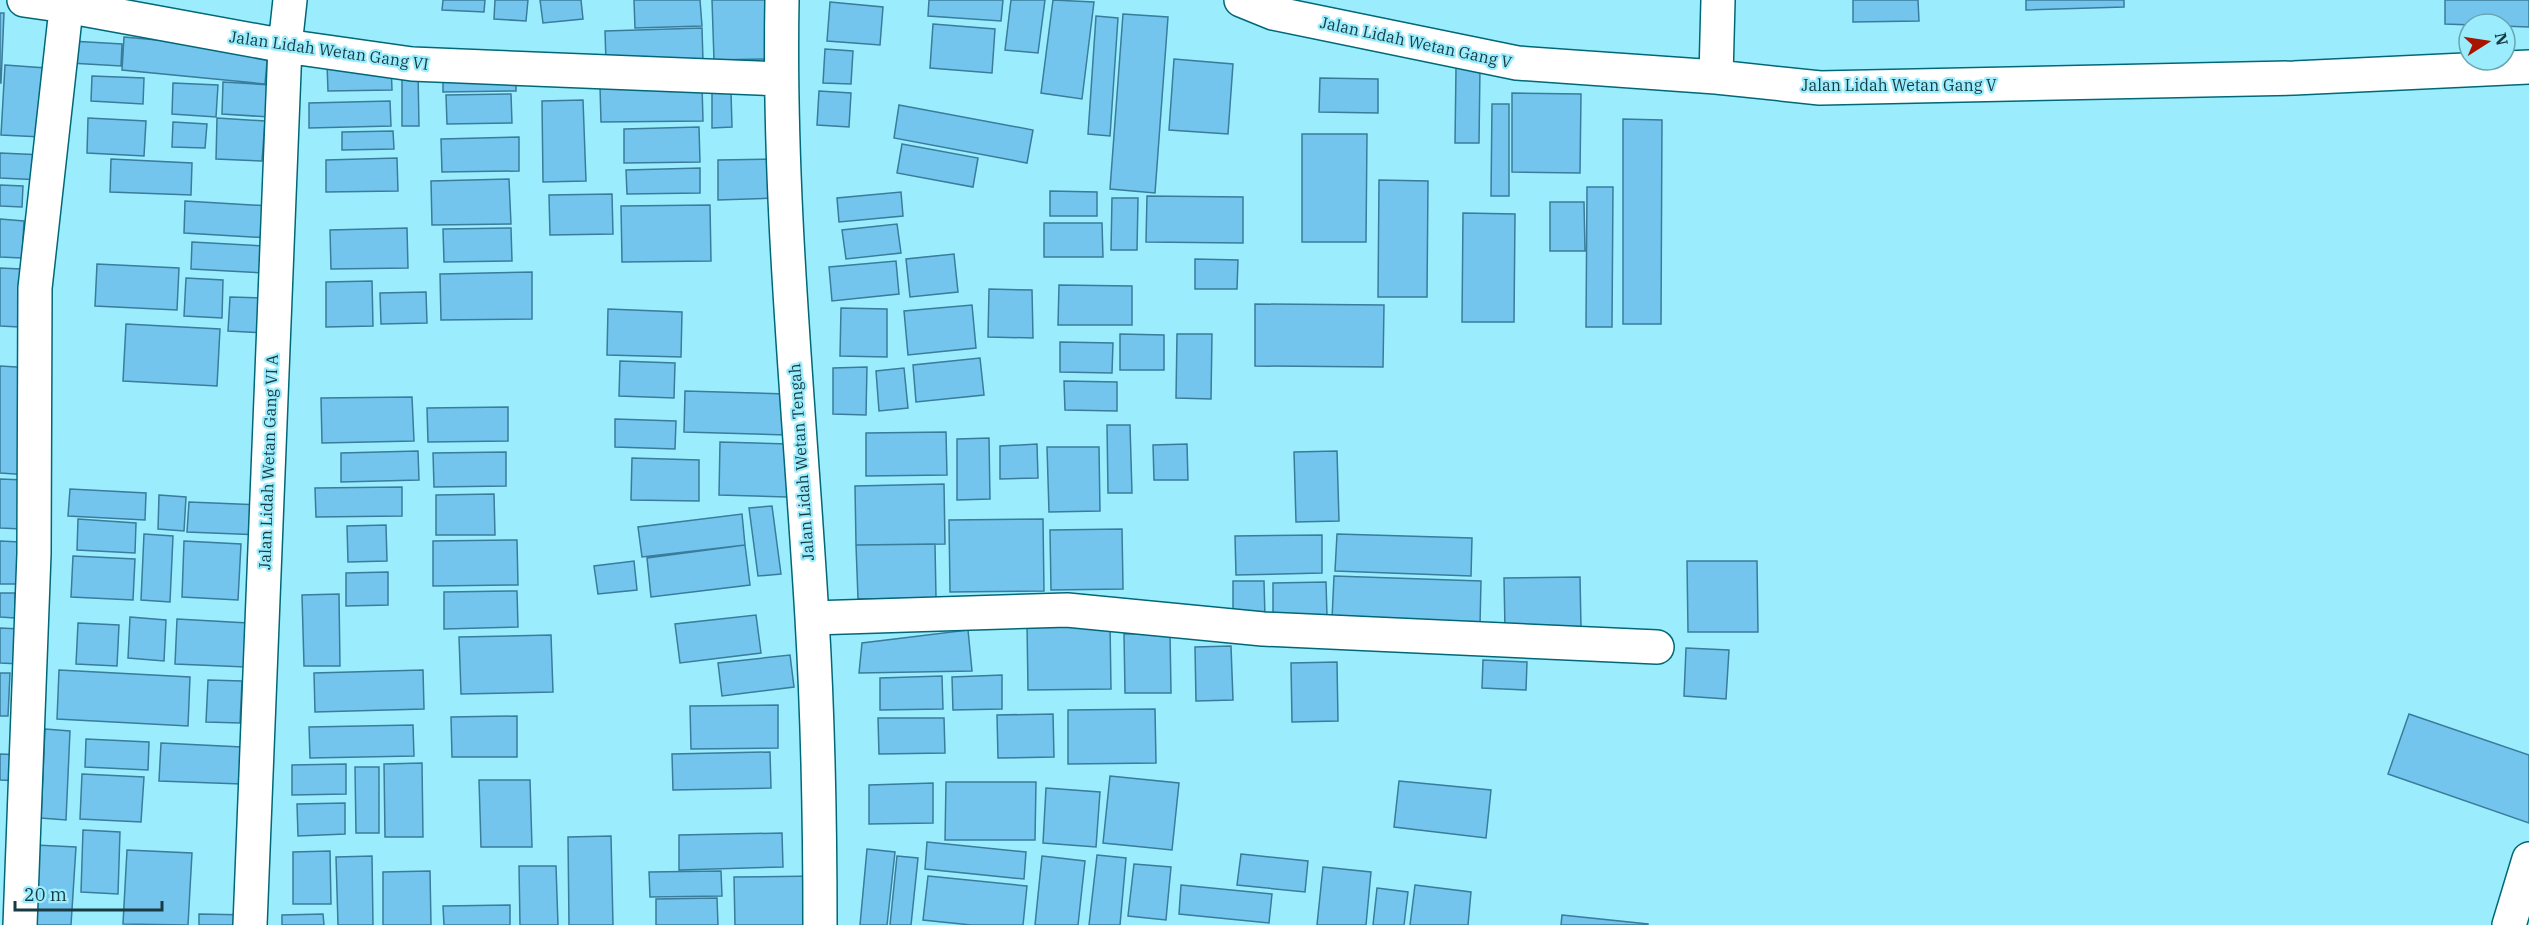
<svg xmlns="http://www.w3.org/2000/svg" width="2529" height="925" viewBox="0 0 2529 925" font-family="'IBM Plex Serif',serif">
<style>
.building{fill:#74c5ee;stroke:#397c9b;stroke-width:1.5}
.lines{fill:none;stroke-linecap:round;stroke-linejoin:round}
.minor-casing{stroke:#006877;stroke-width:36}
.minor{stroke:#fff;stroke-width:33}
.labels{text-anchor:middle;stroke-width:4.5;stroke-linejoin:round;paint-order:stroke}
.street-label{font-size:16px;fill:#183b41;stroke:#9bedfe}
</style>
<rect width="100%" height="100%" fill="#9bedfe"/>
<!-- building -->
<path class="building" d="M443 0H485L484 12 442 10Z
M495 0H528L526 21 494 19Z
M540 0H581L583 19 543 23Z
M634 0H700L702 26 635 28Z
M712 0H768L770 59 714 60Z
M929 0H1003L1001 21 928 16Z
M1011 0H1045L1038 53 1005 50Z
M1053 0 1094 2 1082 99 1041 93Z
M1853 0H1918L1919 21 1853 22Z
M2026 0H2124V7L2026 10Z
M2445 0H2529V27L2445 24Z
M830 2 883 7 880 45 827 41Z
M0 13H4L1 83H0Z
M1123 14 1168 17 1155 193 1110 189Z
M1096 16 1118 18 1110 136 1088 134Z
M933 24 995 29 992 73 930 68Z
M702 28 703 61 606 62 605 31Z
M124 37 268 50 265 84 122 70Z
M71 41 122 44 121 66 70 63Z
M825 49 853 51 851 84 823 83Z
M1174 59 1233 64 1228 134 1169 130Z
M391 63 392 90 328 91 327 64Z
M5 65 46 68 42 137 1 135Z
M1456 68H1480L1479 143H1455Z
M443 70H516V91L443 92Z
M402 71H418L419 126H402Z
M92 76 144 78 143 104 91 101Z
M1320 78 1378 79V113L1319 112Z
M223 82 271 85 270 117 222 114Z
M173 83 218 85 216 117 172 114Z
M702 85 703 121 601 122 600 87Z
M819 91 851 93 849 127 817 125Z
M731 92 732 127 712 128V93Z
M1512 93 1581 94 1580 173 1512 172Z
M511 94 512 123 447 124 446 95Z
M583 100 586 181 543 182 542 101Z
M390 101 391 126 309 128V103Z
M1492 104H1509V196H1491Z
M899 105 1033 130 1027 163 894 138Z
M88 118 146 121 144 156 87 153Z
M217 118 265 121 262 161 216 159Z
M1623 119 1662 120 1661 324H1623Z
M173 122 207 124 205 148 172 147Z
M699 127 700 162 624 163V129Z
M393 131 394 149 342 150V132Z
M1302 134H1367L1366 242H1302Z
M519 137V171L442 172 441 139Z
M902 144 978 158 973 187 897 173Z
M0 153 44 155 42 180 0 178Z
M397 158 398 191 326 192V160Z
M111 159 192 163 191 195 110 192Z
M774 159 775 198 718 200V160Z
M700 168V193L627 194 626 170Z
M509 179 511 224 432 225 431 181Z
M1379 180 1428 181 1427 297H1378Z
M0 185 23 186 22 207 0 206Z
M1587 187H1613L1612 327H1586Z
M1050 191 1097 192V216H1050Z
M901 192 903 216 839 222 837 198Z
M612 194 613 234 550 235 549 195Z
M1147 196 1243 197V243L1146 242Z
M1112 198H1138L1137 250H1111Z
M185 201 270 206 269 238 184 233Z
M1550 202H1584L1585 251H1550Z
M710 205 711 261 622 262 621 206Z
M1463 213 1515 214 1514 322H1462Z
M0 219 24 221 22 258 0 257Z
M1044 223H1102L1103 257H1044Z
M897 224 901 253 846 259 842 230Z
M407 228 408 268 331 269 330 230Z
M511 228 512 261 444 262 443 229Z
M192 242 264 246 263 273 191 269Z
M954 254 958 292 910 297 906 259Z
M1195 259 1238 260 1237 289H1195Z
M896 261 899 294 832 301 829 267Z
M97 264 179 268 177 310 95 306Z
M0 268 21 269 19 327 0 326Z
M532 272V319L441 320 440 274Z
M186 278 223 280 222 318 184 316Z
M372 281 373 326 326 327V282Z
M1059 285 1132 286V325H1058Z
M989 289 1032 290 1033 338 988 337Z
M426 292 427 323 381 324 380 293Z
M230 297 268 298 266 333 228 331Z
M1255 304 1384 305 1383 367 1255 366Z
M972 305 976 348 908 355 904 311Z
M841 308 887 309V357L840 356Z
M608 309 682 312 681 357 607 355Z
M126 324 220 329 217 386 123 381Z
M1120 334 1164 335V370H1120Z
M1177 334H1212L1211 399 1176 398Z
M1060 342 1113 343 1112 373 1060 372Z
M980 358 984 395 916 402 913 365Z
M620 361 675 363 674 398 619 396Z
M0 366 33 368 29 475 0 473Z
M867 367 866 415 833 414V368Z
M904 368 908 408 879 411 876 371Z
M1064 381 1117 382V411L1065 410Z
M685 391 787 394 786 435 684 432Z
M412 397 414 441 322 443 321 398Z
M508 407V441L428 442 427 408Z
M615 419 676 421 675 449 615 447Z
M1107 425H1130L1132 493H1108Z
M946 432 947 475 866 476V433Z
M989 438 990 499 957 500V439Z
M720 442 789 444 787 497 719 495Z
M1037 444 1038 478 1000 479V446Z
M1187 444 1188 480H1154L1153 445Z
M1047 447H1099L1100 511 1049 512Z
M418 451 419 480 341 482V453Z
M1337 451 1339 521 1296 522 1294 452Z
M506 452V486L434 487 433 453Z
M632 458 699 460V501L631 500Z
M0 479 24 480 22 529 0 528Z
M944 484 945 544 856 545 855 486Z
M402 487V516L316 517 315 488Z
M70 489 146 493 145 520 68 516Z
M494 494 495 535H436V495Z
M159 495 186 497 184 531 158 529Z
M189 502 262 505 260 535 187 532Z
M772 506 781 574 758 576 749 508Z
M742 514 745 545 642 557 638 527Z
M78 519 136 523 135 553 77 550Z
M1043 519 1044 591 950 592 949 520Z
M386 525 387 561 348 562 347 526Z
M1122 529 1123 589 1051 590 1050 530Z
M144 534 173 536 170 602 141 600Z
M1337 534 1472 538 1471 576 1335 571Z
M1322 535V573L1236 575 1235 536Z
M517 540 518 585 433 586V541Z
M0 541 20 542 18 584H0Z
M184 541 241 544 238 600 182 597Z
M935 544 936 598 858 599 856 545Z
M745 545 750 585 651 597 647 558Z
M73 556 135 559 133 600 71 597Z
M634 561 637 590 598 594 594 566Z
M1687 561H1757L1758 632H1688Z
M388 572V605L346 606V573Z
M1334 576 1481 581 1480 625 1332 619Z
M1580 577 1581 628 1505 629 1504 578Z
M1233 581H1264L1265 618 1233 619Z
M1326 582 1327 616 1273 617V583Z
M517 591 518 627 444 629V592Z
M0 593H15V618L0 617Z
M339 594 340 666H304L302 595Z
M756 615 761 653 680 663 675 624Z
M130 617 166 620 164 661 128 658Z
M177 619 248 623 246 667 175 664Z
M1110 622 1111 689 1028 690 1027 623Z
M78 623 119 625 117 666 76 664Z
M0 628 21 629 20 664 0 663Z
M968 630 972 671 859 673 862 643Z
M1170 633 1171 693H1125L1124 634Z
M551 635 553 692 461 694 459 637Z
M1231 646 1233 700 1196 701 1195 647Z
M1686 648 1729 650 1726 699 1684 696Z
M790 655 794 687 722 696 718 663Z
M1483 660 1527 662 1526 690 1482 688Z
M1337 662 1338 721 1292 722 1291 663Z
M59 670 190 677 188 726 57 719Z
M423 670 424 709 315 712 314 673Z
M0 673H10L8 716H0Z
M1002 675V709L953 710 952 677Z
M942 676 943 709 880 710V678Z
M208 680 242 681 240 723 206 722Z
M778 705V748L691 749 690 706Z
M1155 709 1156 763 1068 764V710Z
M1053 714 1054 757 998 758 997 715Z
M2409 714 2529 755V823L2388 774Z
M517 716V757H452L451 717Z
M878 718H944L945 753 879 754Z
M413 725 414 756 310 758 309 727Z
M45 729 70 731 66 820 41 818Z
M86 739 149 742 148 770 85 767Z
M161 743 242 747 241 784 159 781Z
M770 752 771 788 673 790 672 754Z
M0 754 22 755 21 781 0 780Z
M422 763 423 837H385L384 764Z
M346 764V794L292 795V765Z
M355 767H379V833H356Z
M82 774 144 777 141 822 80 819Z
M1110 776 1179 783 1172 850 1103 843Z
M479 780H530L532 847H481Z
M1399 781 1491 790 1486 838 1394 827Z
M946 782H1036L1035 840H945Z
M933 783V823L869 824V785Z
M1046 788 1100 792 1096 847 1043 843Z
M345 803V834L298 836 297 804Z
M83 830 120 832 118 894 81 892Z
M782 833 783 867 679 870V835Z
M611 836 613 925H569L568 837Z
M927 842 1026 852 1024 879 925 869Z
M35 845 76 847 71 925H30Z
M867 849 895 852 887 925H860Z
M127 850 192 853 188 925 123 924Z
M330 851 331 904H293V852Z
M1241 854 1308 861 1305 892 1237 885Z
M1097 855 1126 858 1120 925H1089Z
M372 856 373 925H338L336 857Z
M897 856 918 858 911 925H890Z
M1042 856 1085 861 1078 925H1035Z
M1134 864 1171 867 1166 920 1128 916Z
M519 866H556L558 925H520Z
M1323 867 1371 872 1366 925H1317Z
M430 871 431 925H383V872Z
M721 871 722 896 650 897 649 872Z
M817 876 818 925H735L734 877Z
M928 876 1027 886 1023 925H971L923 920Z
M1181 885 1272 894 1269 923 1179 914Z
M1415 885 1471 892 1468 925H1410Z
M1377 888 1408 892 1404 925H1373Z
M717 898 718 925H656V899Z
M510 905V925H444L443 906Z
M199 914 249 915 248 925H199Z
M323 914 324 925H282V915Z
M1562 915 1648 924V925H1561Z"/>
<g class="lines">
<defs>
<path id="minor" d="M24 0 66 6 285 46 412 64 780 79
M782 0C778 206 800 412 812 618 818 720 820 822 820 925
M1241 0 1273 13 1517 63 1716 77 1820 88 2294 78 2529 67
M1716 77 1718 0
M812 618 1067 610 1263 629 1657 647
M20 925 34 554 35 288 67 0
M250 925 285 46 290 0
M2509 925 2529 859"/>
</defs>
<!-- minor casing -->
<use href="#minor" class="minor-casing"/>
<!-- minor -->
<use href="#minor" class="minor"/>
</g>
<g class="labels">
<!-- street labels -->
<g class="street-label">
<text transform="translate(1416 42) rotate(12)" y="6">Jalan Lidah Wetan Gang V</text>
<text transform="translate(329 50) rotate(8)" y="6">Jalan Lidah Wetan Gang VI</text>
<text x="1899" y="91">Jalan Lidah Wetan Gang V</text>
<text transform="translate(268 462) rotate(-88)" y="6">Jalan Lidah Wetan Gang VI A</text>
<text transform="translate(801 462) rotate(-94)" y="6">Jalan Lidah Wetan Tengah</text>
</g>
</g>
<!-- north arrow -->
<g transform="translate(2487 42) rotate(78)"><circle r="28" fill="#9bedfe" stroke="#67a6b2" stroke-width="1.5"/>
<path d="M0-4.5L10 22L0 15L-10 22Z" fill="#a71500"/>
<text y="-9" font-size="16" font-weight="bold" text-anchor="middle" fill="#183b41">N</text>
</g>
<!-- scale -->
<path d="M15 901v9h147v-9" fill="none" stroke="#183b41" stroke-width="3"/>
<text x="24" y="901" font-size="18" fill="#183b41" stroke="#9bedfe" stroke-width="4.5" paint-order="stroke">20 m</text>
</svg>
